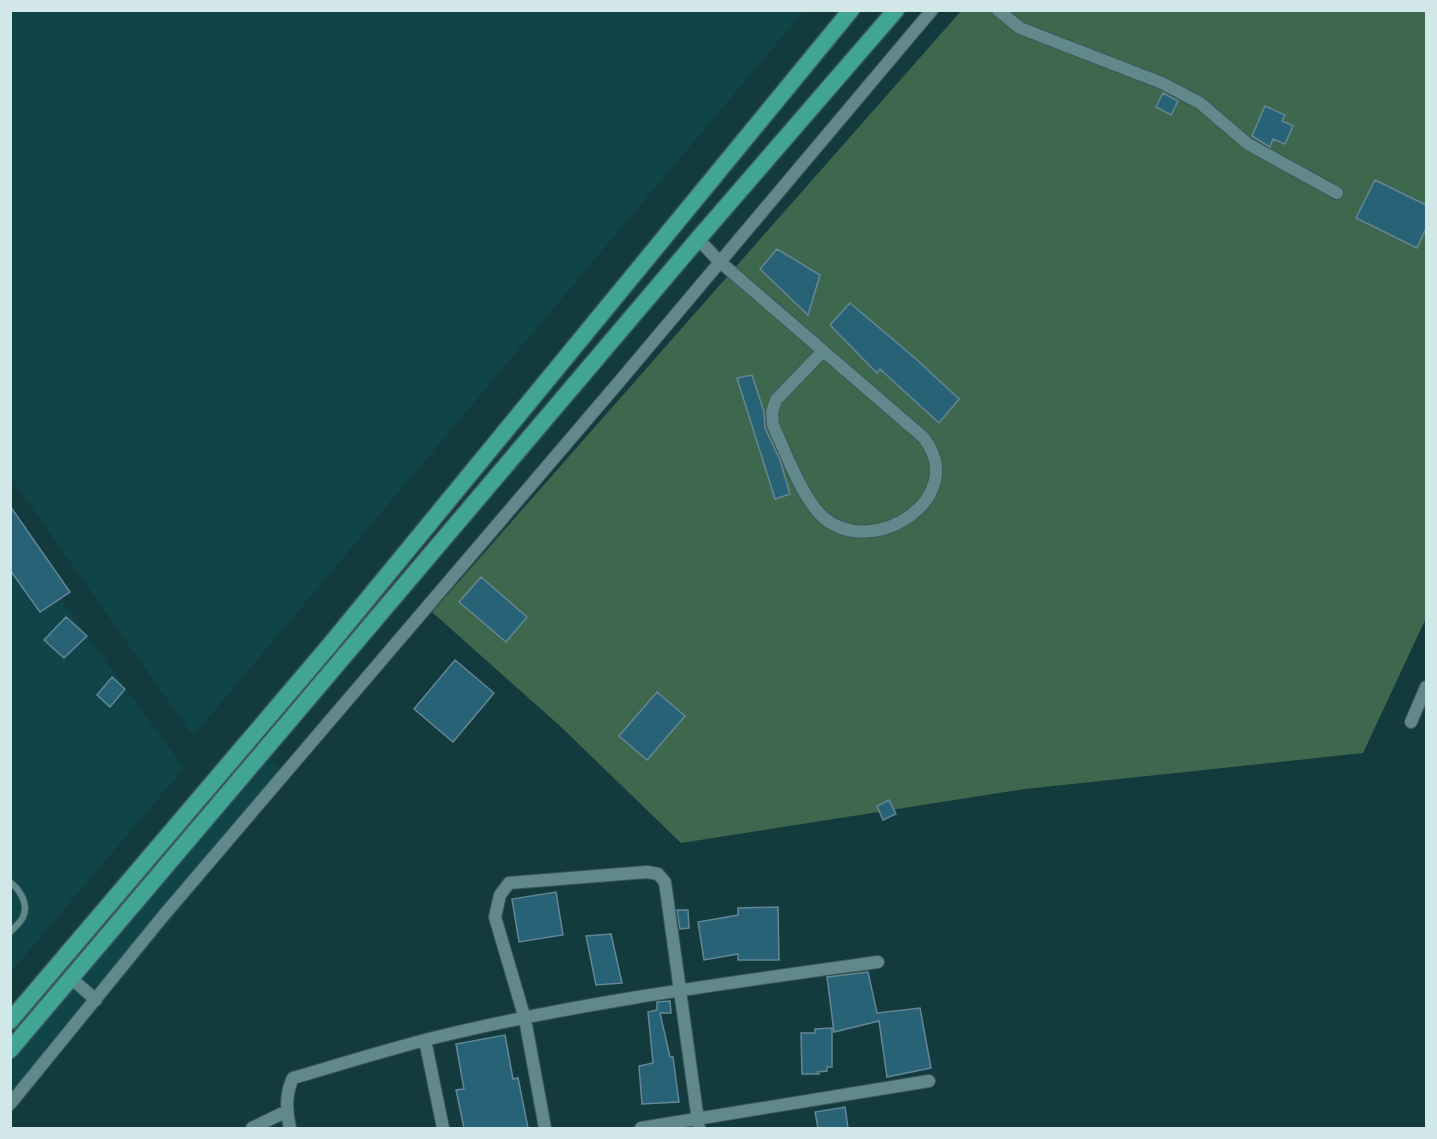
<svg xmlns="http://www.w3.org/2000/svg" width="1437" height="1139" viewBox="0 0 1437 1139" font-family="'Roboto Condensed',sans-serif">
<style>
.built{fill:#0f4548}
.green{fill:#3e684d}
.building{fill:#286277;stroke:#658795;stroke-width:1.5}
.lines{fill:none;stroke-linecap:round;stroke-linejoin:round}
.service-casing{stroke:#3d585a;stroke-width:8}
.minor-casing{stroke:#3d585a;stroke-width:14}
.trunk-casing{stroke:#3d585a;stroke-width:19}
.service{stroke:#61898b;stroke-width:6}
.minor{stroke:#61898b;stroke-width:12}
.trunk{stroke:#40a594;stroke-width:16}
</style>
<rect width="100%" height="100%" fill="#133b3e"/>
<!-- built -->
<path class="built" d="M10 11 11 10 804 11 193 736 11 478Z
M10 528 87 636 184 768 11 972Z
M270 759 290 776 11 1114V1061Z"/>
<!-- green -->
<path class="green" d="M961 11H1426V618L1363 753 1025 789 681 843 560 726 432 612Z"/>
<!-- building -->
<path class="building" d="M1163 93 1178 101 1171 115 1156 107Z
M1265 106 1285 115 1282 121 1293 126 1285 144 1273 139 1270 147 1252 136Z
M1375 180 1426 205V228L1417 248 1356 218Z
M777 249 820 275 808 315 760 269Z
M850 303 916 359 959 399 939 423 880 369 877 373 830 325Z
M752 375 764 412 765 428 780 460 790 494 775 499 737 378Z
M10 506 70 592 40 612 10 570Z
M481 577 527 617 506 642 459 602Z
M66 617 87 636 64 658 44 640Z
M455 660 494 693 453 742 414 709Z
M112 677 125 689 110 707 97 695Z
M657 692 685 716 647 760 619 736Z
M889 800 896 814 883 820 877 806Z
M556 892 563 935 519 942 512 899Z
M778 907 779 960H738V954L704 960 698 922 738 915V908Z
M677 910H688L689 928 680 929Z
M611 934 622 983 596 985 586 936Z
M868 972 877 1013 920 1008 931 1068 887 1077 879 1021 834 1032 827 977Z
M670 1001 671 1013H660L670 1057H673L679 1102 642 1104 639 1066 653 1063 648 1012 657 1010V1002Z
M832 1028V1067H827V1071L818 1072 819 1074H802L801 1033H815V1029Z
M505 1035 513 1079 518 1078 528 1128H464L456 1090 464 1089 456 1044Z
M845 1107 848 1128H818L815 1112Z"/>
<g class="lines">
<defs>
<path id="service" d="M10 882C20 890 29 904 23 917 21 922 14 928 10 932"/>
<path id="minor" d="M998 10 1020 28 1162 83 1200 103 1248 144 1337 193
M698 239 719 261 923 437C971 496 875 560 824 518 803 500 785 451 773 425L772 412 776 400 823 351
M1411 722 1426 687
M72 979 96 1000
M425 1040 443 1128
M10 1104 164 915 619 382 932 10
M252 1128 287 1111
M290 1128C286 1111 285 1094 293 1078 337 1065 380 1052 425 1040 573 1003 727 983 878 962
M545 1128 525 1019 495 917 500 895 509 883 647 872 658 874 665 882 699 1128
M641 1128 929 1081"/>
<path id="trunk" d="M10 1021 329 646 851 10
M10 1050 698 239 896 10"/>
</defs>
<!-- service casing -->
<use href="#service" class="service-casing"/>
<!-- minor casing -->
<use href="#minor" class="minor-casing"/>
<!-- trunk casing -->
<use href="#trunk" class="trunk-casing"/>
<!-- service -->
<use href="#service" class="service"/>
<!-- minor -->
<use href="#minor" class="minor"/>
<!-- trunk -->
<use href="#trunk" class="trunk"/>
</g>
<!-- border -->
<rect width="1437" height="1139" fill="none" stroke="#d2e7e8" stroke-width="24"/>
</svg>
